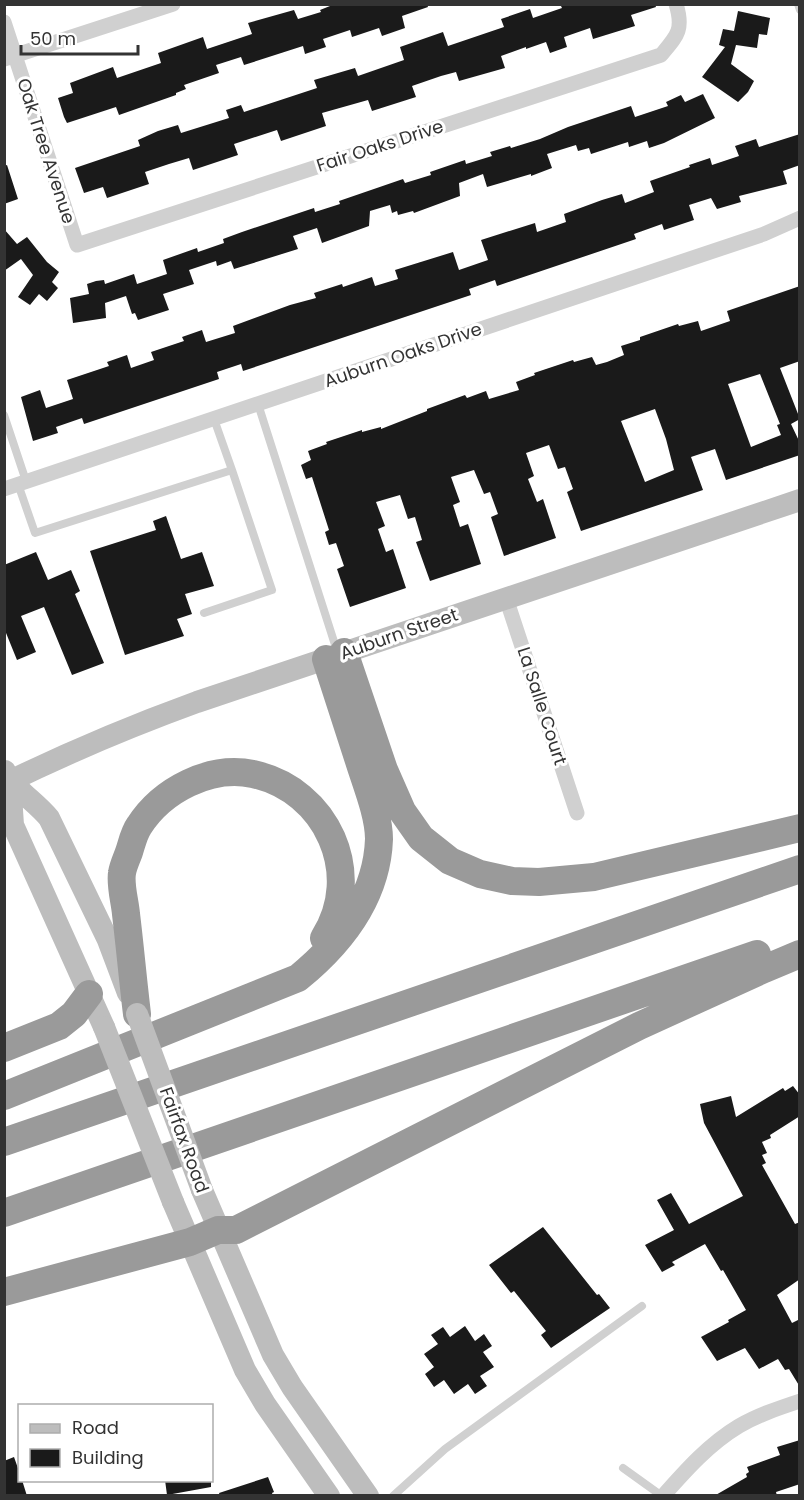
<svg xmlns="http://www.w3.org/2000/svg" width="804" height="1500" viewBox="0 0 804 1500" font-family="Poppins,sans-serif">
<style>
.building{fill:#1a1a1a;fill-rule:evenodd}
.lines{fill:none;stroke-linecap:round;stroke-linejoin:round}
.lane{stroke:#d0d0d0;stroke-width:8}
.street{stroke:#d0d0d0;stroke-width:15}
.secondary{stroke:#bdbdbd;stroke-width:22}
.highway{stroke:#9a9a9a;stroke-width:28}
.secondary-bridge{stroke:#bdbdbd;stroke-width:22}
.labels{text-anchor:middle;stroke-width:6;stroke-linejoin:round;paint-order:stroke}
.street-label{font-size:18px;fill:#333;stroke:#fff}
</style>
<rect width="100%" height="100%" fill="#fff"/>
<!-- building -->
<path class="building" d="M335 4H427L428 7 402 16 405 28 382 36 379 28 352 37 350 30 323 39 326 47 305 54 303 46 244 65 241 57 216 65 219 73 184 85 186 89 176 93V95L119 115 116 107 67 123 64 117 58 98 73 93 70 83 113 67 117 78 161 63 158 53 203 37 207 49 252 34 248 23 294 10 298 19 321 12 320 10Z
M560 4H655L656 7 631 15 635 26 593 39 590 28 564 37 567 47 550 53 546 42 526 49V47L501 56 505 68 459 81 456 72 441 76 412 86 416 97 372 111 368 100 322 113 326 126 281 141 277 130 234 144 238 155 193 170 189 158 169 164 145 172 149 184 107 198 103 187 84 193 75 168 140 146 138 140 158 131 178 125 181 133 229 118 226 110 241 105 244 112 317 88 314 80 355 68 358 76 404 60 400 47 443 32 448 46 504 27 501 19 530 9 533 18 562 8Z
M738 11 770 18 767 35 759 34 757 48 736 45 731 64 754 81 748 92 738 102 702 77 725 47 719 45 723 29 734 31Z
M703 94 715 118 664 143 649 148 647 141 629 147 628 142 591 154 589 148 578 151 576 145 547 154 552 168 531 176V174L487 187 483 174 459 183 460 196 414 213 413 211 398 215 397 211 392 213 390 205 370 211 369 226 322 243 317 228 293 236 298 249 234 269 231 261 217 266 216 261 189 270 194 284 163 294 169 310 138 320 135 313 132 314 126 296 105 303 106 318 73 323 70 298 89 294 87 284 96 281 104 280 105 284 134 274 137 284 167 274 163 260 197 248 198 252 224 243 223 239 242 232 314 208 315 212 340 204 339 201 403 179 405 183 431 175 430 172 465 160 466 164 492 156 490 152 510 146 511 148 540 139 568 127 631 106 635 117 668 106 666 102 681 95 685 102Z
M800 134V165L783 171 787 184 739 196 741 202 717 209 711 198 689 205 694 220 664 230 662 224 634 234 636 239 497 286 495 280 469 289 471 295 243 371 241 364 217 372 219 379 84 424 82 418 56 427 58 433 33 441 21 397 40 390 46 408 73 399 67 380 109 366 107 362 127 355 131 368 154 360 151 352 184 341 182 337 202 330 206 342 235 333 233 326 290 305 316 298 314 293 342 284 343 287 372 277 375 286 398 279 395 270 453 252 459 270 488 260 481 240 535 223 537 232 566 222 564 214 602 200 622 194 625 203 654 192 650 181 690 167 689 165 710 158 712 165 739 156 735 146 756 139 759 147Z
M7 165 18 199 4 204V166Z
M4 229 17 244 27 237 47 262 59 272 52 282 58 288 47 301 39 294 30 305 18 297 33 275 21 259 4 271Z
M800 286V361L780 368 800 419 791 424 800 443V455L726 480 715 449 691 457 703 490 581 531 567 492 573 489 565 467 558 469 549 445 526 453 534 476 528 479 537 502 543 499 556 538 504 556 491 517 498 514 490 492 484 494 474 470 451 477 460 502 453 505 460 527 468 524 481 564 430 581 416 542 422 540 415 517 408 519 400 495 376 502 385 526 378 529 386 552 393 549 406 588 350 607 337 569 344 566 336 543 329 545 325 532 329 530 312 477 306 479 301 465 311 460 308 451 327 444 326 442 362 430V432L381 427V429L427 411V409L465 395 467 398 486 391 489 399 519 390 516 382 535 375 534 373 573 360 574 362 592 357 596 365 607 362 624 355 621 346 640 340V337L678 324 679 326 698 321 701 331 730 321 727 311ZM760 374 780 424 777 425 781 435 751 447 728 384ZM655 409 666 439 674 470 645 482 621 421Z
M166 516 181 559 202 552 214 586 185 594 192 614 177 619 184 636 125 655 90 551 156 530 153 521Z
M36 552 48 580 71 570 80 591 75 594 104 663 72 675 44 607 21 616 36 652 17 660 4 628V565Z
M793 1086 800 1095V1116L770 1135 771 1138 762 1142 767 1153 762 1155 766 1163 762 1165 795 1224 800 1222V1279L777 1295 792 1323 800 1319V1387L789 1369 785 1370 778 1359 759 1369 745 1348 717 1361 701 1337 729 1322 728 1320 746 1310 723 1270 721 1271 705 1244 672 1262 675 1265 662 1272 645 1245 674 1230 657 1200 671 1193 689 1224 743 1196 704 1123 700 1104 731 1096 736 1117 783 1088 785 1091Z
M543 1227 597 1295 599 1294 610 1308 551 1348 541 1335 546 1331 514 1291 511 1293 489 1265Z
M465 1326 475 1341 484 1334 492 1346 483 1352 494 1367 480 1376 487 1386 475 1394 468 1384 454 1394 444 1380 434 1387 425 1374 434 1367 424 1354 438 1344 431 1335 443 1327 450 1337Z
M800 1440V1484L776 1492 777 1496H714L747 1477 746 1474 749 1472 747 1467 780 1455 777 1447Z
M14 1457 20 1474V1480H22L27 1496H4V1461Z
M268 1477 274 1492 272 1493 273 1496H220L219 1493Z
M165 1480H211V1487L167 1495Z"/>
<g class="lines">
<!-- lane -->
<path class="lane" d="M798 4 800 10
M258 404 337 651
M4 415 26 481
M214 419 232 470
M18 484 35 533 232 470 272 590 204 613
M623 1468 662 1496
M393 1496 445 1449 642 1306"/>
<!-- street -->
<path class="street" d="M4 22 77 245 661 55C677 36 684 30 676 4
M4 59 173 4
M4 489 764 234 800 218
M506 598 577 813
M663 1496C686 1470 709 1444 739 1426 758 1415 779 1408 800 1401"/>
<!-- secondary -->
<path class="secondary" d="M5 771C15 790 35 801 49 818L108 940 128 993
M10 781 13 825 104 1027
M4 784C67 753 131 726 197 702L800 500
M202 1190 273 1355 292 1387 368 1496
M173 1202 245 1370 265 1404 329 1496"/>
<!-- highway -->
<path class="highway" d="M344 652 384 770 402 811 421 838 450 861 480 874 512 881 539 882 594 877 800 828
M137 1014C133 981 130 947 126 914 125 902 120 885 122 873 123 866 127 858 129 852 132 843 134 833 139 826 162 790 210 765 253 774 327 790 365 874 324 938
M4 1048 59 1026 74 1014 89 994
M4 1096 298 978C341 943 377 897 379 839 379 816 367 786 360 764 349 729 337 694 326 659
M4 1142 800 869
M4 1213 757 954
M4 1292 190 1242 218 1230H236L639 1026 764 969 800 954"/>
<!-- secondary-bridge -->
<path class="secondary-bridge" d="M137 1014 202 1190
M104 1027 173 1202"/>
</g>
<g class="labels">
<!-- street labels -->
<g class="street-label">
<text transform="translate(380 146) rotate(-18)" y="6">Fair Oaks Drive</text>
<text transform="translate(46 151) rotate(72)" y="6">Oak Tree Avenue</text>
<text transform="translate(403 355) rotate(-19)" y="6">Auburn Oaks Drive</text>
<text transform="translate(399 634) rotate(-19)" y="6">Auburn Street</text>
<text transform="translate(542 706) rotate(72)" y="6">La Salle Court</text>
<text transform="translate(184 1140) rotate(70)" y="6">Fairfax Road</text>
</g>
</g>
<!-- border -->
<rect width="804" height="1500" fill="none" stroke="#333333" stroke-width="12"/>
<!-- legend -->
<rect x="18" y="1404" width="195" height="78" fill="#ffffff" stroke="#adadad" stroke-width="1.5"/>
<rect x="30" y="1424" width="30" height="9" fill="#bdbdbd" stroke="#adadad" stroke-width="1.5"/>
<text x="72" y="1434" font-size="18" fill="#333333">Road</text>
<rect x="30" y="1449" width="30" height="18" fill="#1a1a1a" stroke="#adadad" stroke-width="1.5"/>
<text x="72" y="1464" font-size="18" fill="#333333">Building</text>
<!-- scale -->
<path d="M21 45v9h117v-9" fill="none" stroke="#333333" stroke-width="3"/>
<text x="30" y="45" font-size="18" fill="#333333" stroke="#ffffff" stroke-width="4.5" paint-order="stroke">50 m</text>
</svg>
